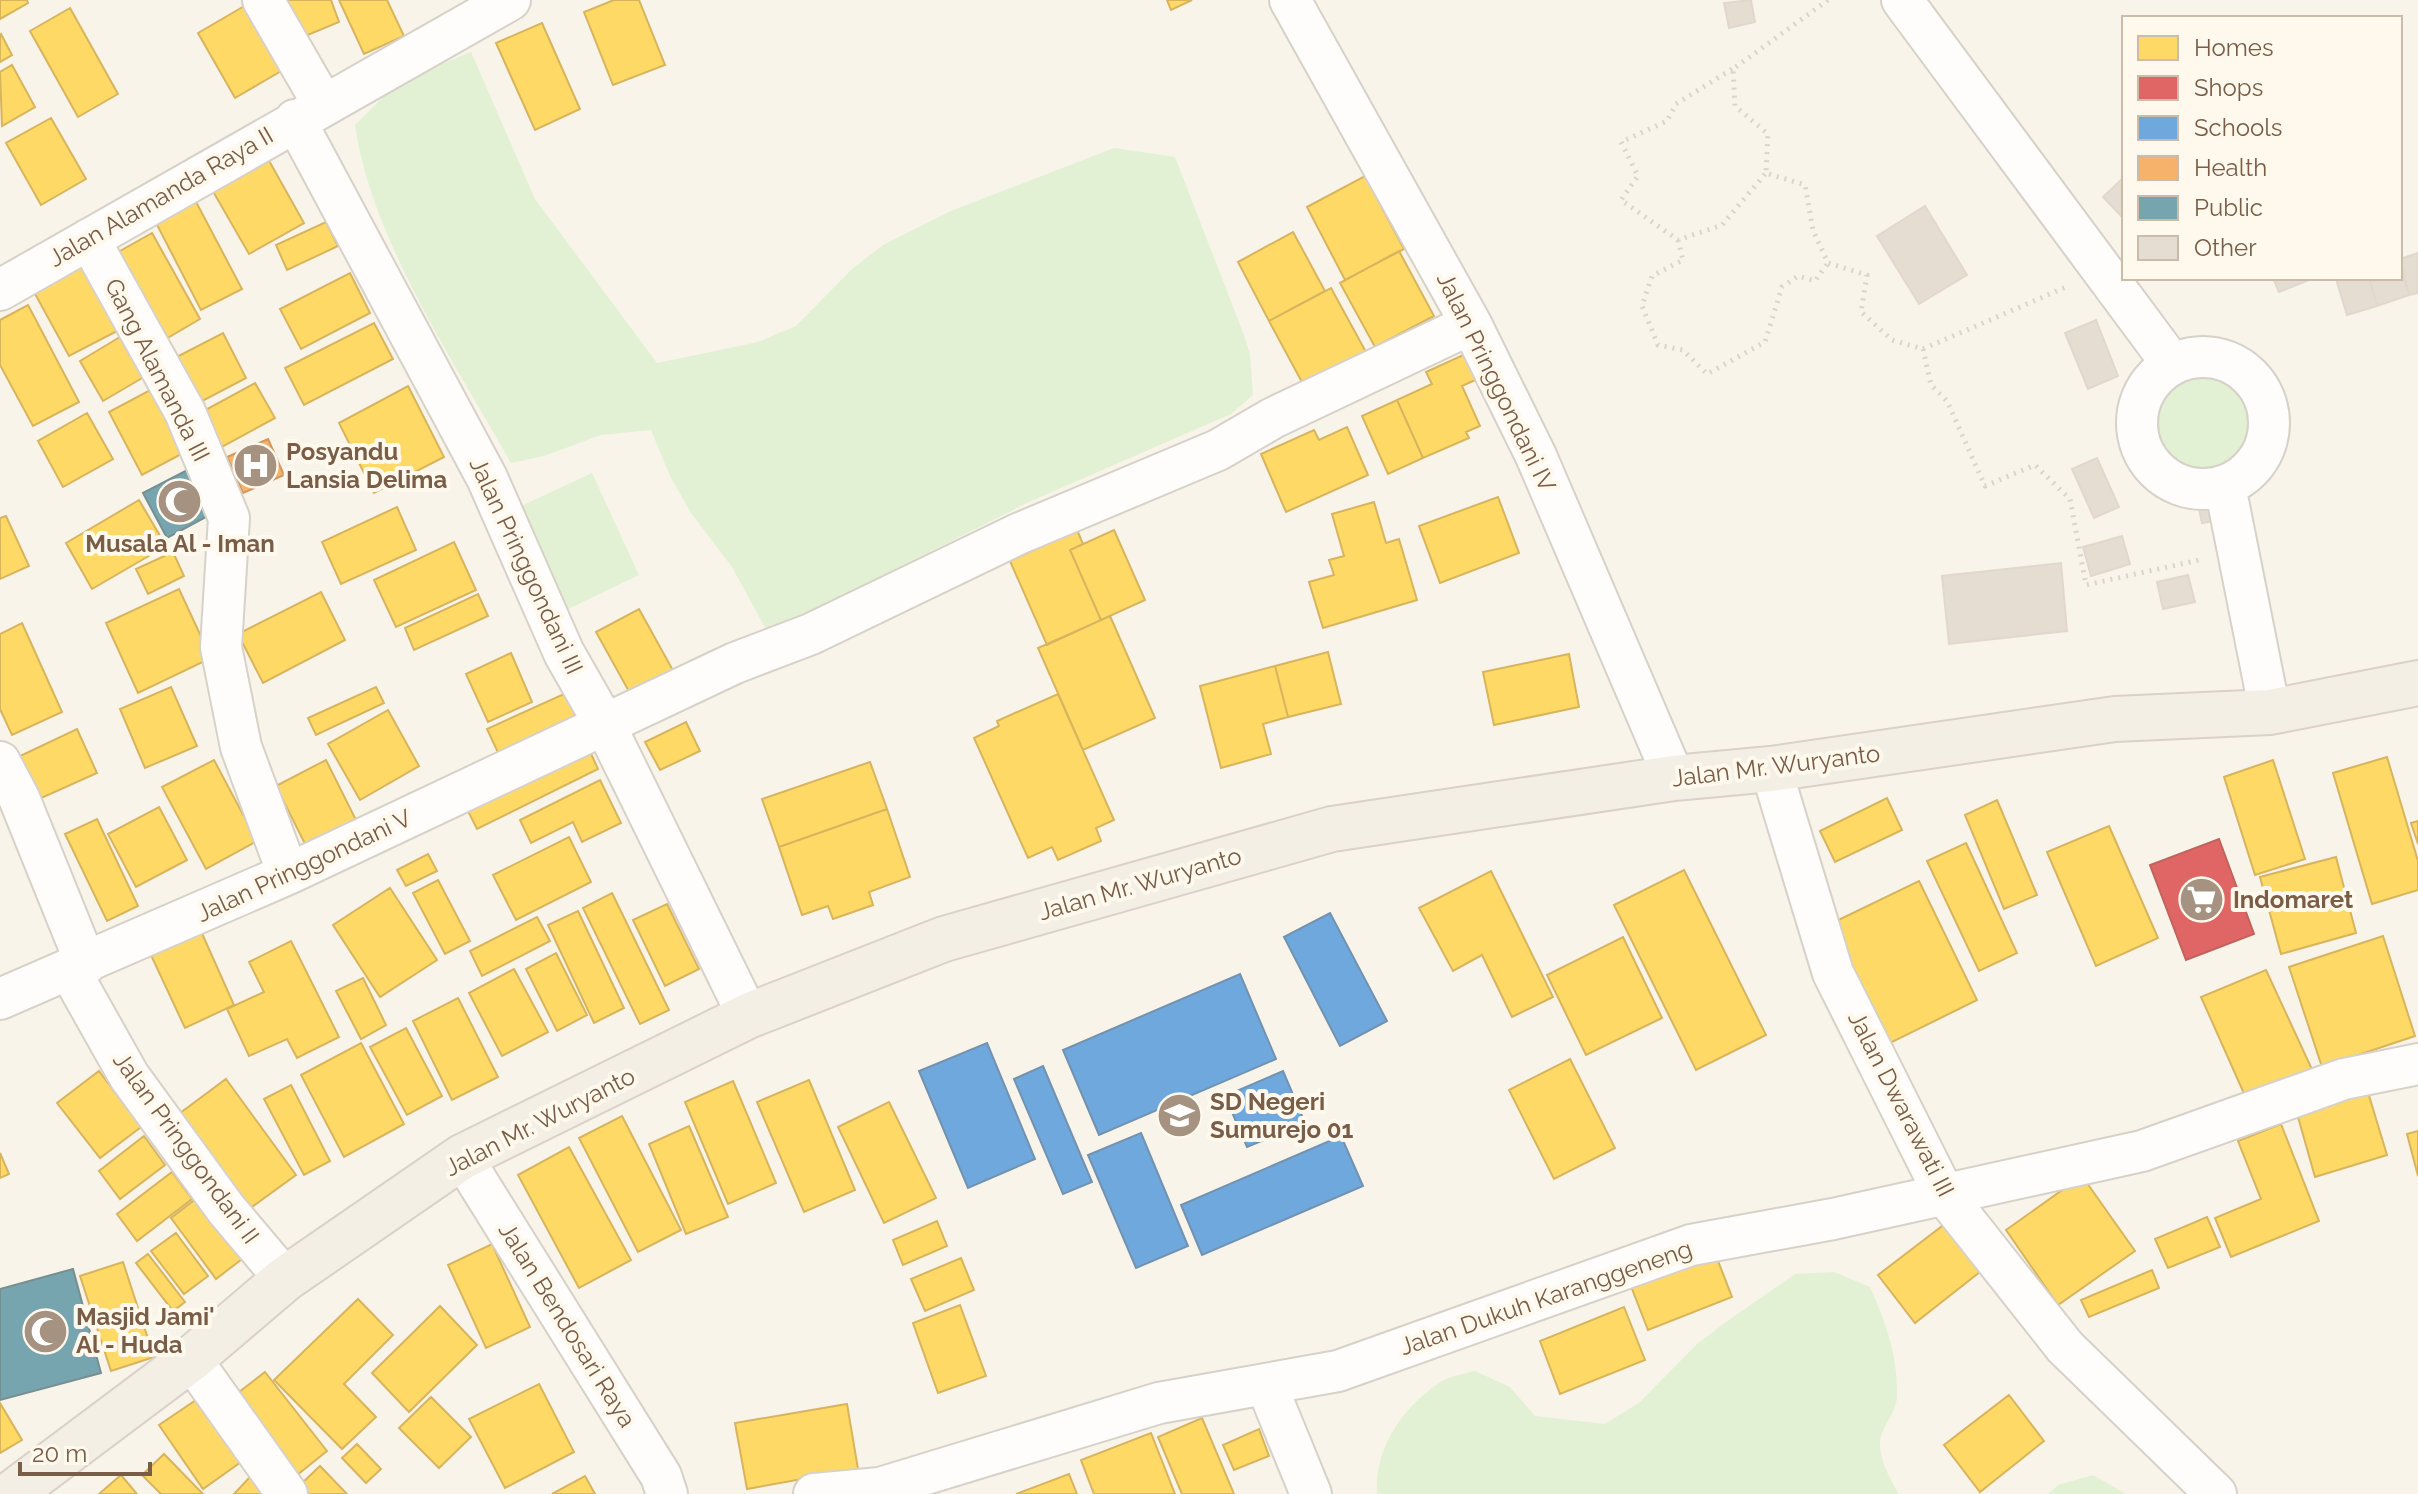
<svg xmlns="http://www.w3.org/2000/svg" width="2418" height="1494" viewBox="0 0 2418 1494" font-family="Raleway,sans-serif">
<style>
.green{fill:#e2f1d3}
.homes{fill:#ffd966;stroke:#d7b45d;stroke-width:2}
.shops{fill:#e06666;stroke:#c1635d;stroke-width:2}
.schools{fill:#6fa8dc;stroke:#7292af;stroke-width:2}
.health{fill:#f6b26b;stroke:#d19860;stroke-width:2}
.public{fill:#76a5af;stroke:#778f90;stroke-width:2}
.building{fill:#e5ddd1;stroke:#e2d7cc;stroke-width:2}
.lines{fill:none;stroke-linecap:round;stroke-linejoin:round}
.minor-casing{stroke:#d7d1c8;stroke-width:44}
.primary-casing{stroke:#dad1c8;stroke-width:48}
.path{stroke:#dcd4cc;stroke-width:5;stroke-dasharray:2 6;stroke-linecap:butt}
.minor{stroke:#fefdfc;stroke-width:40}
.primary{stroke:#f3efe5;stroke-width:44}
.labels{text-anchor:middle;stroke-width:8;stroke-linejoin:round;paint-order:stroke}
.street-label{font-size:24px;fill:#7a5d47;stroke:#fff9ed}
.poi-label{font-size:24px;font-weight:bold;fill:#7a5d47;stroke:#fff9ed;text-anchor:start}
</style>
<rect width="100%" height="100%" fill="#f8f4ea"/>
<!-- green -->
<path class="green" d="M471 52 535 199 657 363 758 342 796 326 852 269 883 245 951 211 1114 148 1175 157 1244 335 1250 354 1253 395 1231 414 1029 502 768 633 732 567 691 513 670 476 651 430 601 435 544 456 511 463C455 363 371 239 355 125L399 81Z
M2152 422a52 52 0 1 1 104 0a52 52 0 1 1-104 0Z
M592 473 639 575 568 609 521 506Z
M1834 1272 1870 1287C1886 1323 1898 1356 1897 1396 1897 1410 1885 1423 1881 1436 1876 1453 1890 1480 1899 1494H1377C1374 1449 1402 1408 1439 1383 1449 1376 1464 1374 1475 1371L1510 1387 1535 1416 1605 1424 1640 1402 1697 1344 1726 1322 1795 1274Z
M2093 1475 2126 1494H2048L2058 1485Z"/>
<!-- homes -->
<path class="homes" d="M0 0H27L28 3 0 19Z
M287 0H331L339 22 303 37Z
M339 0H387L404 36 364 54Z
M614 0H639L665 65 613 85 584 12Z
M1167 0H1192L1171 10Z
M246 5 283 70 235 98 198 33Z
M70 8 118 94 78 117 30 31Z
M542 23 580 109 535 130 496 43Z
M1 34 12 55 0 62V35Z
M12 65 35 107 2 126 0 72Z
M51 118 86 179 41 205 6 143Z
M263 150 304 223 249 254 207 181Z
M1365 176 1404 249 1345 280 1307 207Z
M194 198 242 289 201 310 154 219Z
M326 222 338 246 287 270 276 245Z
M1293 232 1325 291 1269 321 1238 262Z
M152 233 200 319 152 347 104 260Z
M1399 251 1434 316 1375 347 1340 283Z
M79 254 119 330 69 356 28 281Z
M350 273 370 313 301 349 280 309Z
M1331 288 1366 352 1304 386 1269 321Z
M28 305 79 402 33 426 0 365V320Z
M374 323 393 359 304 405 285 368Z
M223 333 246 378 189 408 165 363Z
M125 334 149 374 103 401 80 361Z
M1472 351 1484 376 1462 386 1480 426 1466 432 1469 438 1423 458 1397 400 1432 384 1426 372Z
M255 383 275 418 209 454 189 419Z
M408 386 444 457 374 493 339 423Z
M154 388 187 451 142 475 109 412Z
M1397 400 1423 458 1388 474 1362 416Z
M87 413 113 459 63 487 38 441Z
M1347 427 1368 475 1286 512 1261 454 1314 430 1319 440Z
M1498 497 1519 553 1440 583 1419 526Z
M139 500 166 546 92 589 66 543Z
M1374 502 1386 543 1399 539 1417 600 1323 628 1309 582 1334 575 1329 560 1344 556 1332 514Z
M397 507 416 550 341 584 322 542Z
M6 516 29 566 0 579V518Z
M1077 530 1083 544 1070 550 1101 620 1047 645 1010 561Z
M1114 530 1145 600 1101 620 1070 550Z
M454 542 476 590 396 627 374 580Z
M173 552 184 576 148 594 136 569Z
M179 589 211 658 138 693 106 623Z
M321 592 345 640 263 683 238 634Z
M478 594 488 616 414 650 405 628Z
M639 609 675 674 632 697 596 632Z
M1110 616 1155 718 1083 750 1038 648Z
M22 623 62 712 12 735 0 709V634Z
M1328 652 1341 704 1288 717 1275 666Z
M511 653 532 702 488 722 466 674Z
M1569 654 1579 707 1494 725 1483 672Z
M1275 666 1288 717 1263 724 1271 754 1221 768 1200 686Z
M171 687 197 746 145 768 120 709Z
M376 687 384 703 316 735 308 718Z
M566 693 579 725 501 759 487 729Z
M1058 694 1114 820 1096 828 1101 841 1058 860 1052 847 1028 858 974 738 999 726 997 721Z
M388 710 419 766 360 800 328 744Z
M686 722 700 751 660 770 645 742Z
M77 729 97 773 37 800 18 757Z
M588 747 598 769 477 829 466 807Z
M2387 757 2418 861V890L2372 904 2333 773Z
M214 760 257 841 206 869 162 787Z
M326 760 360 828 310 854 276 786Z
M2273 760 2305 859 2255 875 2224 777Z
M870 762 887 809 779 847 762 799Z
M600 780 621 823 582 842 573 822 531 843 520 820Z
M1887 798 1902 830 1835 862 1820 831Z
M1997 800 2037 895 2004 909 1965 815Z
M159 807 187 860 136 887 108 834Z
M887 809 910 877 869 892 873 905 833 919 828 906 802 915 779 847Z
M97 819 138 906 107 921 65 834Z
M2418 821V844L2411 823Z
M2109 826 2158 938 2096 966 2047 852Z
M569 837 591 882 516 920 493 875Z
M1966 843 2017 953 1979 971 1927 861Z
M428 854 437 871 406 886 397 870Z
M2336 857 2356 933 2281 954 2260 877Z
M1684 870 1766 1035 1696 1070 1614 905Z
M1491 871 1553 997 1512 1017 1482 955 1453 971 1419 908Z
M438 880 470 941 445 954 413 893Z
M1919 881 1977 1000 1886 1045 1828 925Z
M390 888 437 960 380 997 333 925Z
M612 893 669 1010 640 1024 583 908Z
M667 904 699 969 665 986 633 920Z
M578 911 624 1008 594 1023 548 925Z
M537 917 550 941 482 976 470 951Z
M200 929 234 1005 185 1028 150 953Z
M2383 936 2415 1036 2322 1067 2289 967Z
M1623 937 1662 1018 1586 1055 1547 975Z
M291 941 339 1037 297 1058 287 1039 249 1056 227 1009 264 992 249 962Z
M556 953 587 1015 557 1031 526 969Z
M514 969 548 1032 502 1056 469 993Z
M2266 970 2316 1078 2246 1098 2201 997Z
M363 978 386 1025 361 1039 336 991Z
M458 998 498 1077 452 1100 413 1021Z
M406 1028 442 1096 407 1115 370 1047Z
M361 1043 404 1124 344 1157 301 1075Z
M1570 1059 1615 1148 1554 1179 1509 1090Z
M99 1071 141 1127 100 1158 57 1103Z
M226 1079 296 1175 238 1217 168 1122Z
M809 1080 855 1190 804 1212 757 1102Z
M733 1081 776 1183 728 1204 685 1102Z
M291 1085 330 1161 304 1175 264 1099Z
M2367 1089 2387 1155 2315 1177 2296 1110Z
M889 1102 936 1198 884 1223 838 1127Z
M622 1116 681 1230 638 1252 579 1138Z
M2281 1124 2319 1221 2231 1257 2215 1218 2261 1199 2238 1141Z
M689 1126 728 1217 686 1234 649 1144Z
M2418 1131V1176L2407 1134Z
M144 1136 165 1165 120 1199 99 1171Z
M569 1147 631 1260 579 1288 518 1175Z
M0 1153 9 1174 0 1178Z
M172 1172 192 1199 137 1241 117 1214Z
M2082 1176 2135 1251 2058 1305 2006 1230Z
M201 1195 246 1256 216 1279 171 1218Z
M1954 1217 1990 1264 1915 1323 1878 1275Z
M2207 1217 2220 1247 2168 1268 2155 1239Z
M937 1221 947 1246 903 1265 893 1240Z
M176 1233 208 1276 184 1294 151 1251Z
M492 1244 530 1327 486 1348 448 1265Z
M1713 1248 1732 1297 1648 1330 1629 1281Z
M148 1254 185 1302 173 1311 136 1263Z
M961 1258 974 1290 925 1311 911 1279Z
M123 1262 154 1357 111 1371 80 1276Z
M2152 1270 2159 1288 2089 1317 2081 1300Z
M358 1299 393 1335 344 1384 376 1417 342 1449 274 1380Z
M960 1305 986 1376 938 1393 913 1323Z
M440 1306 477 1345 409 1412 372 1373Z
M1624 1307 1645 1360 1560 1394 1540 1341Z
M265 1372 327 1451 292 1479 230 1399Z
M539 1384 574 1452 505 1488 469 1419Z
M205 1394 248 1457 203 1489 159 1425Z
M2009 1395 2044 1441 1980 1492 1944 1445Z
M431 1397 471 1437 439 1468 399 1428Z
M0 1403 22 1440 0 1453Z
M847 1404 858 1469 747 1489 735 1423Z
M1202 1418 1234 1494H1182L1158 1437Z
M1259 1429 1269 1456 1234 1470 1223 1445Z
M1151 1433 1175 1494H1094L1081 1460Z
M357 1444 381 1469 366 1483 342 1458Z
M164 1454 203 1494H161L142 1475Z
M320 1466 347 1494H305L298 1487Z
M1069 1474 1077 1494H1016Z
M121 1475 137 1494H99Z
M585 1476 595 1494H552Z
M250 1477 269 1494H234Z"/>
<!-- shops -->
<path class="shops" d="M2219 839 2254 934 2186 960 2150 865Z"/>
<!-- schools -->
<path class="schools" d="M1330 913 1387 1021 1340 1046 1284 937Z
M1240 974 1276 1059 1099 1135 1063 1050Z
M987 1043 1035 1159 968 1188 919 1071Z
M1043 1066 1092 1182 1063 1194 1014 1079Z
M1283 1071 1305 1123 1247 1147 1225 1096Z
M1141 1133 1188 1246 1136 1268 1088 1155Z
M1341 1136 1363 1186 1202 1255 1181 1205Z"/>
<!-- health -->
<path class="health" d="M268 439 284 475 243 493 227 457Z"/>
<!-- public -->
<path class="public" d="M193 467 217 511 167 538 143 493Z
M73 1269 101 1373 0 1400V1289Z"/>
<!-- building -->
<path class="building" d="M1751 0 1755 22 1729 28 1724 3Z
M2124 177V214L2121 216 2103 197Z
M1925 206 1967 275 1919 304 1877 236Z
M2418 253V293L2409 295 2400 259Z
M2400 265 2409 295 2377 306 2369 278H2400Z
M2273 278H2314L2279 292Z
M2369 278 2377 306 2347 315 2336 279Z
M2096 320 2118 376 2088 389 2065 333Z
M2097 458 2119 507 2094 518 2072 469Z
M2217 500 2220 520 2202 523 2198 504Z
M2122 536 2130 564 2091 576 2083 547Z
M2061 563 2067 631 1949 644 1942 576Z
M2188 575 2195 602 2163 609 2157 582Z"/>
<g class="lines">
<defs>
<path id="minor" d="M263 0 323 104
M1290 0 1471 324 1536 456 1674 778
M1902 0 2172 364
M295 120 487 478 564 653 605 725 748 1016
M89 239 185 412 229 518 221 647 241 747 288 874
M0 290 510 0
M2137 423a66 66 0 1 1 132 0a66 66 0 1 1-132 0Z
M2225 486 2270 712
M0 762 19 798 86 964
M1771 769 1833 973 1944 1194 2065 1347 2216 1494
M70 971 129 1076 226 1209 285 1279
M0 999 288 874 735 663 811 634 1018 534 1218 450 1273 418 1471 324
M462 1157 661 1476 667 1494
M191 1359 287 1494
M1266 1384 1311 1494
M814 1494 880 1488 1159 1403 1338 1371 1691 1245 1833 1219 2142 1151 2344 1079 2418 1064"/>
<path id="primary" d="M11 1494 191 1359 285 1279 462 1157 748 1016 944 939 1332 829 1674 778 1771 769 2115 719 2270 712 2418 683"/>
</defs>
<!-- minor casing -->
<use href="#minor" class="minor-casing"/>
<!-- primary casing -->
<use href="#primary" class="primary-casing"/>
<!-- path -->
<path class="path" d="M1828 0 1733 69 1735 106 1768 134 1766 173 1805 185 1813 230 1828 263 1867 275 1861 312 1892 340 1923 349 1931 385 1947 401 1985 486 2035 465 2070 499 2086 585 2199 560
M1732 69 1676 104 1667 121 1621 142 1638 176 1621 200 1678 240 1722 225 1766 173
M1678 240 1683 260 1652 276 1642 306 1658 345 1683 350 1707 374 1765 342 1782 287 1798 276 1815 281 1828 263
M1923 349 2066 287"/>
<!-- minor -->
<use href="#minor" class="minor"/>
<!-- primary -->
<use href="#primary" class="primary"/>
</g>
<!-- icons -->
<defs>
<symbol id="hospital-disc" viewBox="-11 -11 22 22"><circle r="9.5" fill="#a69280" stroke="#fff9ed"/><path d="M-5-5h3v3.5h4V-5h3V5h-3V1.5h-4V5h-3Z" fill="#fff"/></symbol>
<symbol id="mosque-disc" viewBox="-11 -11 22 22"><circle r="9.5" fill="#a69280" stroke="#fff9ed"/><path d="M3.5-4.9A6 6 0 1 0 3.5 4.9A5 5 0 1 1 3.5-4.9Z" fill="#fff"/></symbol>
<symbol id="supermarket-disc" viewBox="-11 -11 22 22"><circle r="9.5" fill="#a69280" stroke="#fff9ed"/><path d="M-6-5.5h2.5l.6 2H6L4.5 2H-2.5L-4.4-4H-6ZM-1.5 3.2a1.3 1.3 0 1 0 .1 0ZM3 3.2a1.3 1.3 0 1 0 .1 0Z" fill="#fff"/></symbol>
<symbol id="school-disc" viewBox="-11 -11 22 22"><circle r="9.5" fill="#a69280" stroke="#fff9ed"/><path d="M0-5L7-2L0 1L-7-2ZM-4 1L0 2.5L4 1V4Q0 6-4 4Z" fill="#fff"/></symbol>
</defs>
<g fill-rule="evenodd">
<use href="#hospital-disc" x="230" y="440" width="51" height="51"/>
<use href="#mosque-disc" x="154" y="476" width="51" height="51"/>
<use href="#supermarket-disc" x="2176" y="874" width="51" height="51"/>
<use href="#school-disc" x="1154" y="1090" width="51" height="51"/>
<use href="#mosque-disc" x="20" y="1306" width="51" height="51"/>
</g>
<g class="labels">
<!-- street labels -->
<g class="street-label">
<text transform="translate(161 197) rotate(-30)" y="8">Jalan Alamanda Raya II</text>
<text transform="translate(157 370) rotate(63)" y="8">Gang Alamanda III</text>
<text transform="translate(1496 382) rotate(64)" y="8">Jalan Pringgondani IV</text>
<text transform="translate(526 566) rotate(65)" y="8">Jalan Pringgondani III</text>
<text transform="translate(1776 766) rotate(-7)" y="8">Jalan Mr. Wuryanto</text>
<text transform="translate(304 866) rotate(-25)" y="8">Jalan Pringgondani V</text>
<text transform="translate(1140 884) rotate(-16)" y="8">Jalan Mr. Wuryanto</text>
<text transform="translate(1901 1104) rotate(63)" y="8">Jalan Dwarawati III</text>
<text transform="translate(540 1122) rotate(-27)" y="8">Jalan Mr. Wuryanto</text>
<text transform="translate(186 1148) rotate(54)" y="8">Jalan Pringgondani II</text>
<text transform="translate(1546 1298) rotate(-19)" y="8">Jalan Dukuh Karanggeneng</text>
<text transform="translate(567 1325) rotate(58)" y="8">Jalan Bendosari Raya</text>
</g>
<!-- poi labels -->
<g class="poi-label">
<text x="286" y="460">Posyandu<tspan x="286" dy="28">Lansia Delima</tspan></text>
<text x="180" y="552" text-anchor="middle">Musala Al - Iman</text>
<text x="2233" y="908">Indomaret</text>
<text x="1210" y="1110">SD Negeri<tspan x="1210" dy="28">Sumurejo 01</tspan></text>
<text x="76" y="1325">Masjid Jami'<tspan x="76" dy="28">Al - Huda</tspan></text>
</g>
</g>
<!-- legend -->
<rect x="2122" y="16" width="280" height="264" fill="#fff9ed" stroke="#cabbab" stroke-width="2"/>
<rect x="2138" y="36" width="40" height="24" fill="#ffd966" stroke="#cabbab" stroke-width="2"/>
<text x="2194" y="56" font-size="24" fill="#7a5d47">Homes</text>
<rect x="2138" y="76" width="40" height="24" fill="#e06666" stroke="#cabbab" stroke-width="2"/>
<text x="2194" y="96" font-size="24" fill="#7a5d47">Shops</text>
<rect x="2138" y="116" width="40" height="24" fill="#6fa8dc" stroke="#cabbab" stroke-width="2"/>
<text x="2194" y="136" font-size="24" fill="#7a5d47">Schools</text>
<rect x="2138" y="156" width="40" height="24" fill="#f6b26b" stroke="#cabbab" stroke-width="2"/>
<text x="2194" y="176" font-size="24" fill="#7a5d47">Health</text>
<rect x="2138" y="196" width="40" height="24" fill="#76a5af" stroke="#cabbab" stroke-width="2"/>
<text x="2194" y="216" font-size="24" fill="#7a5d47">Public</text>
<rect x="2138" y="236" width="40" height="24" fill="#e5ddd1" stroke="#cabbab" stroke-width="2"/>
<text x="2194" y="256" font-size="24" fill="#7a5d47">Other</text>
<!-- scale -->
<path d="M20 1462v12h130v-12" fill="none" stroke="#7a5d47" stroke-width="4"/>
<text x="32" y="1462" font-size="24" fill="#7a5d47" stroke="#fff9ed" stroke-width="6" paint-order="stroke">20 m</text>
</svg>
